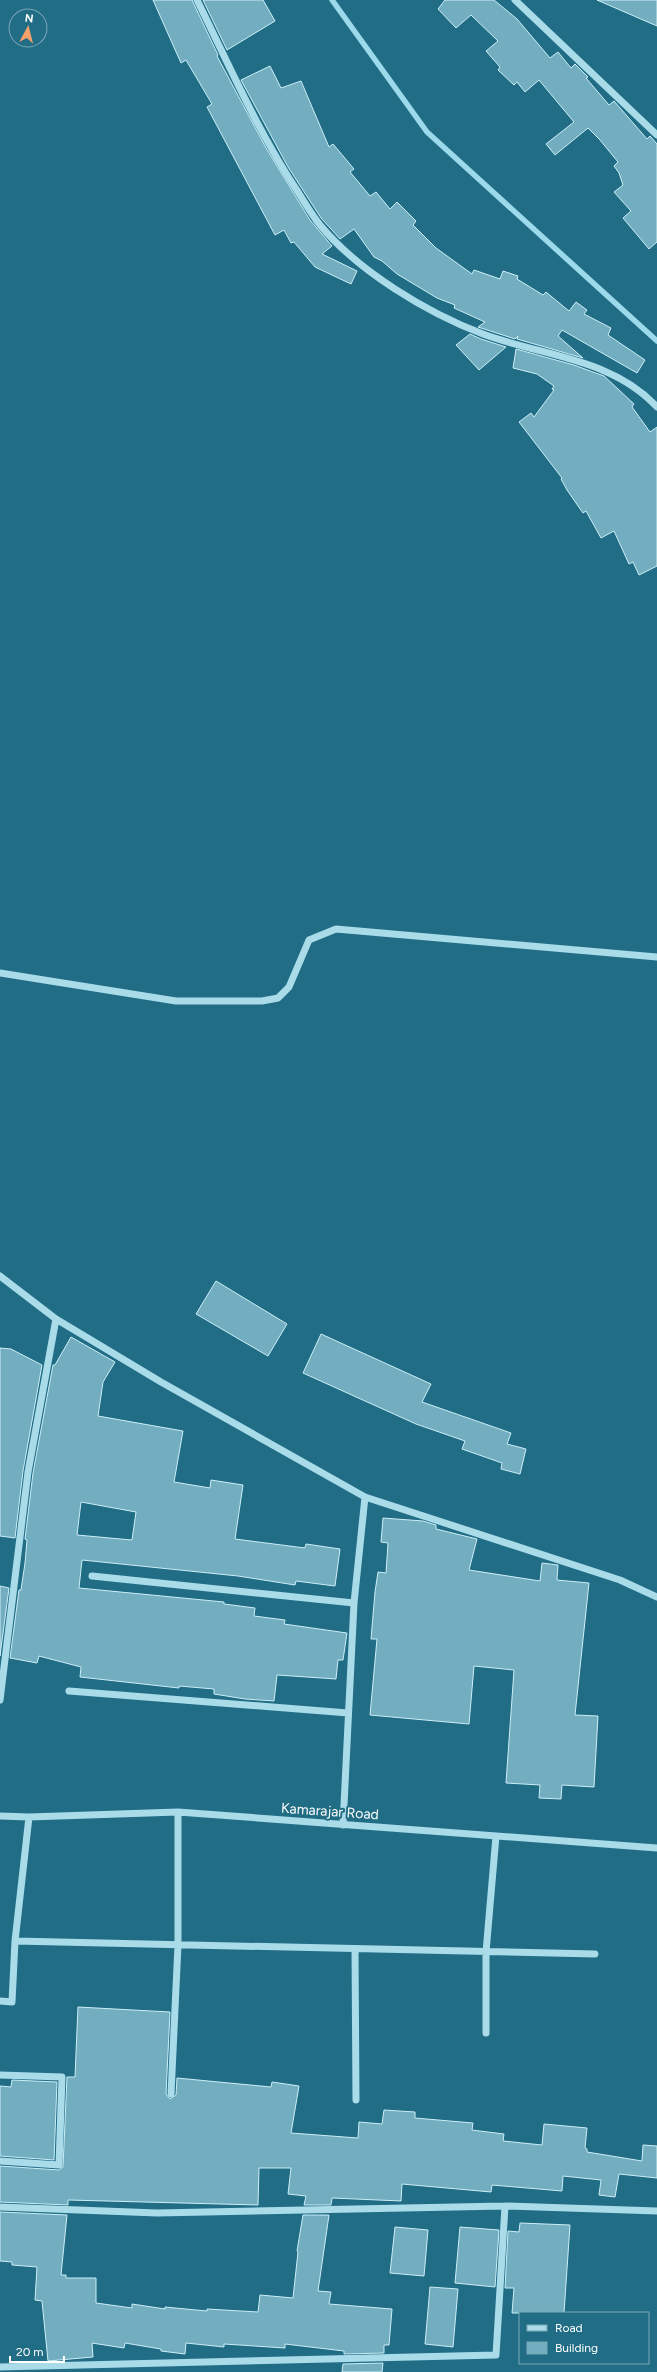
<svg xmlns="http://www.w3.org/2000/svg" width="657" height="2372" viewBox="0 0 657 2372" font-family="Figtree,sans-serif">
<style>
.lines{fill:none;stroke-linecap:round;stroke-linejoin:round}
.stream{stroke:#9cdaeb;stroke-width:5.5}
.building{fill:#72aec0;stroke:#cdeef7;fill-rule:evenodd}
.minor{stroke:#a9dbe9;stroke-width:7}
.labels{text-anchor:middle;stroke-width:4;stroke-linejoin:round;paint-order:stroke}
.street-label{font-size:14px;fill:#fff;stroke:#206d85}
</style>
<rect width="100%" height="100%" fill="#206d85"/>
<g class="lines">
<!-- stream -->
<path class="stream" d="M332 0 427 132 657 341"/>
</g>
<!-- building -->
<path class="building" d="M153 0H192L218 55 217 56 266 148 310 220 332 246 322 254 357 271 351 284 315 267 294 242 291 243 284 230 275 235 207 107 212 104 186 60 181 63Z
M203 0H263L275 21 227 50Z
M445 0H494L517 19 550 58 558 52 571 68 575 64 588 77 586 78 609 105 614 101 647 139 650 136 657 144V242L649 249 623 218 631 211 614 192 623 185 619 173 614 166 618 162 600 140 588 128 555 155 546 144 574 122 539 80 525 92 517 82 514 85 498 70 500 67 486 51 498 41 471 15 456 28 438 9Z
M597 0H657V26Z
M270 66 281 88 301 81 329 147 333 144 354 169 350 172 370 196 376 192 390 209 397 202 416 221 413 225 436 248 472 274 474 270 500 279 503 271 518 276 517 279 543 295 546 292 569 311 576 302 587 310 584 314 611 328 608 335 645 360 637 373 562 330 558 336 583 358 517 339 518 336 515 339 478 327 485 322 454 308 455 305 437 298 397 274 382 261 374 257 354 229 340 239 321 218 288 167 241 80Z
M470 334 481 339 506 347 479 370 456 345Z
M516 349 574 365 604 376 634 404 632 407 650 432 657 427V566L639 575 633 562 629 564 614 531 601 538 586 511 583 513 567 490 561 479 562 478 519 422 531 413 534 417 554 390 552 389 554 386 537 374 513 368Z
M216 1281 287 1324 268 1356 196 1314Z
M321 1334 431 1384 422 1402 511 1433 507 1444 526 1449 520 1474 501 1469 502 1463 462 1449 465 1441 416 1424 303 1373Z
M71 1337 115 1362 103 1382 98 1416 183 1431 174 1482 210 1488 211 1480 243 1485 235 1539 305 1548 306 1544 340 1549 335 1586 296 1581 295 1585 238 1576 82 1560 79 1588 224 1602V1604L255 1608 254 1616 285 1620 284 1624 347 1633 343 1660H338L336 1679 277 1675 274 1701 245 1699 214 1694V1689L179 1686V1688L80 1677 81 1667 39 1656 37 1663 10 1658 19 1590H21L25 1563 27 1540 25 1539 33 1473 53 1365H55ZM81 1502 136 1512 132 1540 77 1535Z
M0 1348 11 1349 42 1365 23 1471 15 1538 0 1536Z
M383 1518 423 1521 436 1525V1529L477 1539 469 1570 540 1581 542 1563 558 1565 557 1580 589 1583 575 1715 598 1716 594 1787 562 1785 561 1799 539 1798 540 1785 506 1783 514 1670 474 1666 469 1724 370 1715 377 1639H371L375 1592 378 1572 386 1573 388 1543 381 1542Z
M0 1586 9 1588 0 1656Z
M78 2007 170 2012 166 2094 170 2099 176 2095 177 2078 271 2087 272 2082 299 2086 291 2133 358 2138 359 2122 382 2124 384 2110 415 2112V2118L473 2123 472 2130 504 2134 503 2141 542 2145 544 2124 587 2128 585 2148 587 2149V2152L642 2161 643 2145 657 2146V2178L619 2174 615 2197 599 2195 601 2180 563 2176 562 2191 492 2185 491 2192 402 2184 401 2201 332 2198 331 2205H304L306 2196 288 2194 291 2168H259L258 2205 68 2200V2205L0 2202V2166L59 2170 63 2167 67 2077H75Z
M12 2080 57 2082 54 2160 0 2156V2086L11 2087Z
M0 2212 67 2215 61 2275H66V2278H96V2303L132 2308V2304L165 2309V2307L207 2311V2309L258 2312 260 2295 293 2298 298 2252 297 2251 303 2215H329L318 2291 331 2292 329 2304 392 2309 389 2345H384V2353L344 2354V2351L285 2344V2348L224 2344V2347L186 2343 185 2354 161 2351V2349L125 2343 124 2348 92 2343 93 2357 48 2361 42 2301 35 2300 37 2267 12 2265V2262L0 2261Z
M520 2223 570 2225 564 2313H512L514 2288H505L508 2231 519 2232Z
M395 2227 428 2230 424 2276 390 2273Z
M460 2227 499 2230 495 2287 455 2283Z
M430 2287 458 2289 453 2347 425 2344Z
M383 2363 382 2372H342L343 2364Z"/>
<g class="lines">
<!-- minor -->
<path class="minor" d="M197 0C229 65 258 132 298 192 305 203 312 215 320 225 358 271 427 313 483 334 542 356 612 358 657 407
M515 0 657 135
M0 973 176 1001H262L278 998 289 987 309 940 336 929 657 957
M0 1276 56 1319 161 1382 365 1497 620 1580 657 1597
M92 1576 354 1603
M69 1691 348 1713
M0 1700 28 1472 56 1319
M0 1816 29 1817 178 1812 657 1848
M343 1825 354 1603 365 1497
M15 1941 595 1954
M355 1949 356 2100
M0 2001 12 2002 15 1941 29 1817
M486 2033V1952L496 1836
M0 2075 62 2077 59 2165 0 2161
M171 2094 178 1945V1812
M0 2207 157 2213 505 2206
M0 2367 496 2355 505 2206 657 2211"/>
</g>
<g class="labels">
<!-- street labels -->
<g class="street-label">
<text transform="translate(330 1811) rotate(4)" y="5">Kamarajar Road</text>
</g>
</g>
<!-- legend -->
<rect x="519" y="2312" width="130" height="52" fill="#206d85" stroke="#79a7b6"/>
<rect x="527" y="2325" width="20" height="6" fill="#a9dbe9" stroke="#79a7b6"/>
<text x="555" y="2332" font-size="12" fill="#ffffff">Road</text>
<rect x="527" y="2342" width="20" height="12" fill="#72aec0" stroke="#79a7b6"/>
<text x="555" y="2352" font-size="12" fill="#ffffff">Building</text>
<!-- north arrow -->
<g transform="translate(28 28) rotate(7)"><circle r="19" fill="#206d85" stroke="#79a7b6"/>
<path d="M0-3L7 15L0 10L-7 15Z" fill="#f7a06a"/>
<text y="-6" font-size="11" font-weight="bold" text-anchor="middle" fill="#ffffff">N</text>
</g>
<!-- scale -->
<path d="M10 2356v6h54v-6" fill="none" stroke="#ffffff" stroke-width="2"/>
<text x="16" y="2356" font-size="12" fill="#ffffff" stroke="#206d85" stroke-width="3" paint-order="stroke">20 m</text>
</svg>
